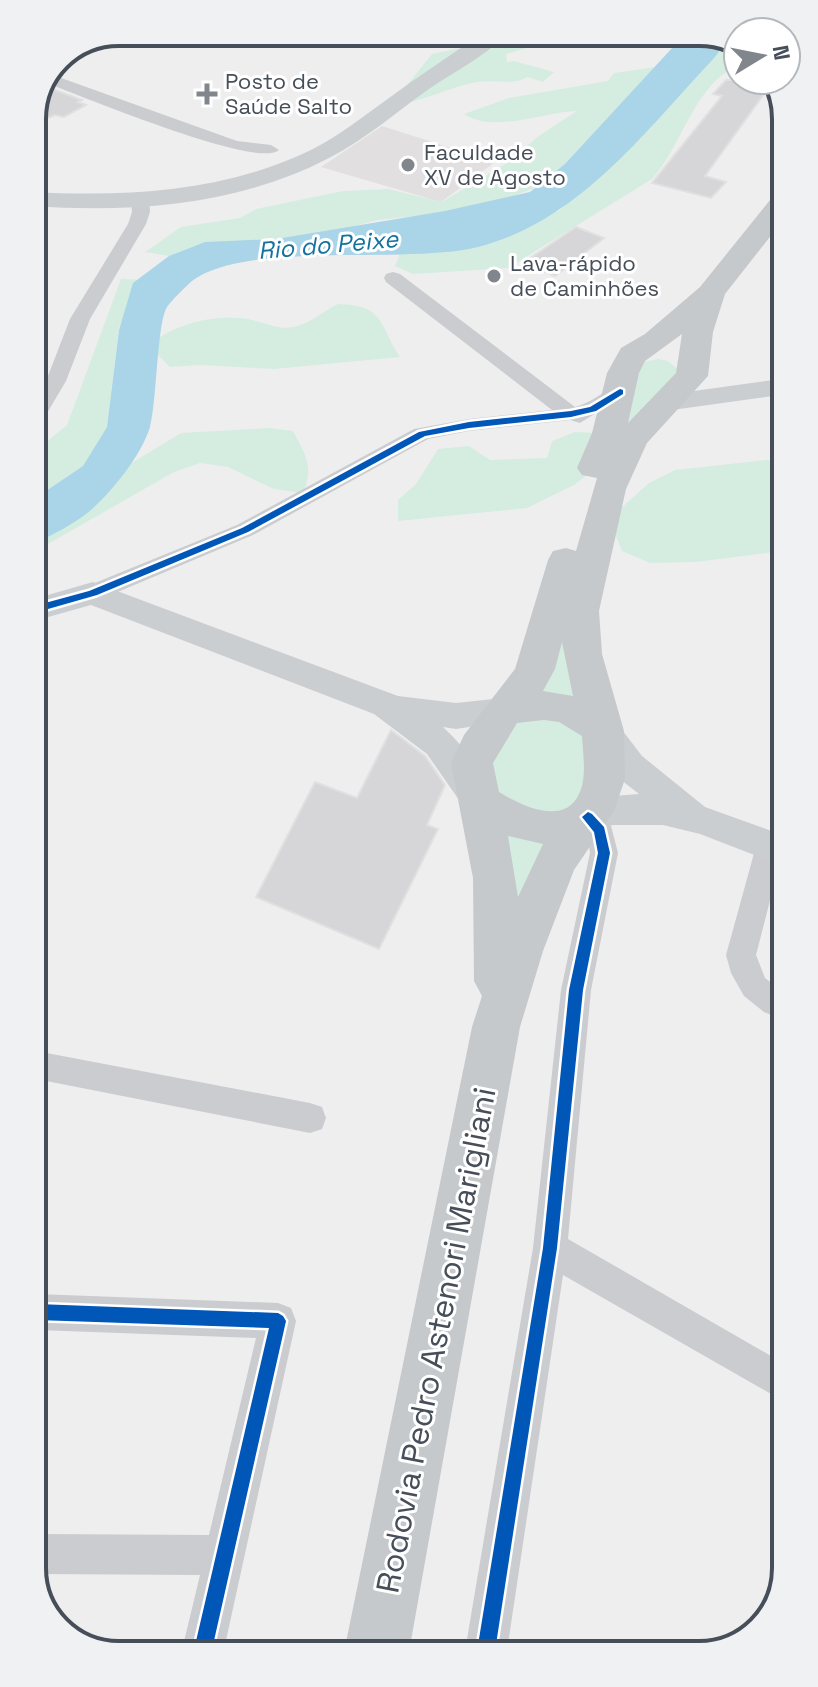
<svg xmlns="http://www.w3.org/2000/svg" width="818" height="1687" viewBox="0 0 818 1687" font-family="'Space Grotesk',sans-serif">
<style>
.education{fill:#e1dfdf}
.green{fill:#d4ede0}
.water{fill:#aad4e8}
.building{fill:#d6d6d8;stroke:#e0e0e1;stroke-width:2}
.lines{fill:none;stroke-linecap:round;stroke-linejoin:round}
.street{fill:#cacccf;fill-rule:evenodd}
.secondary{fill:#cbced0;fill-rule:evenodd}
.primary{fill:#c6c9cc;fill-rule:evenodd}
.cycleway-casing{stroke:#fff;stroke-width:5}
.cycleway{fill:#0057b8;fill-rule:evenodd}
.poi-dot{fill:#81868d;stroke:#fff;stroke-width:3}
.labels{text-anchor:middle;stroke-width:6;stroke-linejoin:round;paint-order:stroke}
.far-poi-label{font-size:22px;fill:#464e59;stroke:#fff;text-anchor:start}
.far-water-label{font-size:24px;font-style:italic;fill:#14729f;stroke:#fff}
.near-street-label{font-size:32px;fill:#464e59;stroke:#fff}
.rim{fill:none;stroke:#464e59;stroke-width:4}
</style>
<rect width="100%" height="100%" fill="#efeeee"/>
<!-- education -->
<path class="education" d="M382 126 495 162 441 202 321 167Z"/>
<!-- green -->
<path class="green" d="M494 32H568L557 39 506 54 507 62 514 61 554 72 543 82 527 77C514 86 493 79 477 82 445 88 425 102 391 105L432 54 466 47Z
M682 32H706L738 44V67C696 80 681 149 652 179L508 268 413 274 395 266 400 253 488 232 560 210 584 188 547 183 511 197 445 213 377 220 314 237 200 244 169 256 145 252 181 227 240 218 256 209 343 191 388 189 442 202 507 163 540 135 577 111C543 112 494 134 464 114L509 98 608 81 614 73 671 65 675 49 674 40Z
M121 279 145 280 119 327 107 427 83 466 34 499V452L67 425Z
M338 304C385 305 379 325 400 357L274 369 199 365 170 367 158 355 157 339C182 322 222 313 252 320 269 324 283 332 300 325 313 321 325 310 338 304Z
M658 359 668 361 680 371 620 440 638 363Z
M270 428 293 431C306 456 314 466 303 493L274 489 228 467 200 463 174 472 34 552V527L44 516 181 433Z
M575 432 598 433 595 469 574 485 527 508 398 521V500L416 484 438 449 469 446 490 460 547 458 552 441Z
M767 460 781 463 782 551 696 562 650 563 622 551 609 519 649 483 675 470Z
M566 606 586 707 534 694Z
M521 715 584 726 589 766 577 803 559 815 504 806 484 754Z
M497 824 555 835 522 911Z"/>
<!-- water -->
<path class="water" d="M682 32H706L727 40 715 57C646 130 580 221 478 247 406 265 245 240 192 281 184 288 173 299 167 307 157 323 157 401 150 427 141 456 113 490 91 510 75 524 52 534 34 545V499L83 466 107 427 119 330 133 283 169 256 205 242 276 239 445 211 530 192 565 164 673 47Z"/>
<!-- building -->
<path class="building" d="M726 80H774L705 176 726 182 711 198 652 183 722 96 713 94Z
M43 89 55 90 82 100 78 102 86 105 64 117 55 115 46 119 32 113Z
M576 227 604 238 555 276 523 263Z
M391 730 425 756 445 785 427 825 438 829 379 949 256 897 315 782 357 798Z"/>
<g class="lines">
<!-- street -->
<path class="street" d="M50 74 237 141 271 145 279 150C258 170 80 95 46 83Z
M140 194 149 199 150 212 146 224 90 319 66 381 40 425 33 427V402L46 381 70 319 128 224 132 212 131 199Z
M393 272 400 274 575 407C592 403 603 390 620 386L630 392 580 423 570 420 469 431 428 439 253 535 101 599H85L81 593 85 587 237 525 414 429 469 419 552 410 386 282 384 278 386 274Z
M588 806 598 809 610 822 618 853 591 990 568 1239 785 1364V1402L563 1275 507 1651H465L533 1248 561 990 590 853 587 834 574 817 578 809Z
M770 835 780 838 783 850 756 955 765 978 783 992 784 1020 764 1012 744 996 731 973 726 955 756 846 760 838Z
M36 1051 310 1103 322 1107 326 1118 322 1129 310 1133 36 1079Z
M37 1294 278 1303 291 1308 296 1321 223 1654H181L200 1575 38 1574V1534L209 1535 256 1338 37 1330Z"/>
<!-- secondary -->
<path class="secondary" d="M485 32H508C491 53 452 73 429 89 396 112 365 140 329 158 239 205 133 213 33 206V192C128 197 226 192 313 149 340 135 364 116 389 98 420 75 452 54 485 32Z
M781 379V395L665 411 655 409 651 403 655 397 665 395Z
M93 582 398 696 456 703 503 698 515 702 521 711 515 720 456 729 443 727C466 748 483 773 498 800L492 810 479 814 466 810 427 754 374 714 91 605 34 621V599Z
M603 718 616 722 642 756 705 807 783 835V866L700 834 663 825H613L588 832 575 827 569 817 575 807 613 796 639 794 616 776 585 731 590 722Z"/>
<!-- primary -->
<path class="primary" d="M780 198V224L725 294 713 332 708 376 647 443 626 489 599 611 602 654 624 731 625 779 614 811 574 870 543 951 520 1027 409 1652H344L472 1027 482 996 474 981 473 878 451 763 464 735 515 669 548 560 553 551 566 548 576 551 597 478 582 475 577 468 592 433 607 373 621 348 645 334 700 287 770 200ZM682 334 676 373 628 423 639 373 645 361ZM562 642 573 696 543 691 555 669ZM544 720 559 722 582 736C583 754 587 778 579 794 564 827 520 805 499 792L493 763 517 723ZM508 836 543 844 518 897Z"/>
<defs>
<path id="cycleway" d="M620 389 623 390V394L596 411 571 417 469 428 425 436 248 532 97 595 34 613V606L89 591 242 528 419 432 469 422 571 411 590 407Z
M588 812 592 814 604 827 610 853 583 990 557 1248 495 1651H477L543 1248 569 990 598 853 594 832 582 817Z
M37 1304 278 1313 283 1316 286 1321 211 1654H193L269 1328 37 1320Z"/>
</defs>
<!-- cycleway casing -->
<use href="#cycleway" class="cycleway-casing"/>
<!-- cycleway -->
<use href="#cycleway" class="cycleway"/>
</g>
<!-- markers -->
<g class="poi-dot">
<path d="M203 82h8v8h8v8h-8v8h-8v-8h-8v-8h8z"/>
<circle cx="408" cy="165" r="8"/>
<circle cx="494" cy="276" r="8"/>
</g>
<g class="labels">
<!-- far-poi labels -->
<g class="far-poi-label">
<text x="225" y="89">Posto de<tspan x="225" dy="25">Saúde Salto</tspan></text>
<text x="424" y="160">Faculdade<tspan x="424" dy="25">XV de Agosto</tspan></text>
<text x="510" y="271">Lava-rápido<tspan x="510" dy="25">de Caminhões</tspan></text>
</g>
<!-- far-water labels -->
<g class="far-water-label">
<text transform="translate(328 245) rotate(-5)" y="8">Rio do Peixe</text>
</g>
<!-- near-street labels -->
<g class="near-street-label">
<text transform="translate(436 1340) rotate(-79)" y="11">Rodovia Pedro Astenori Marigliani</text>
</g>
</g>
<!-- crop -->
<path d="M0 0H818V1687H0ZM119 46H699A73 73 0 0 1 772 119V1568A73 73 0 0 1 699 1641H119A73 73 0 0 1 46 1568V119A73 73 0 0 1 119 46Z" fill="#f0f1f2" fill-rule="evenodd"/>
<path class="rim" d="M119 46H699A73 73 0 0 1 772 119V1568A73 73 0 0 1 699 1641H119A73 73 0 0 1 46 1568V119A73 73 0 0 1 119 46Z"/>
<!-- north arrow -->
<g transform="translate(762 56) rotate(80)"><circle r="38" fill="#ffffff" stroke="#b5b8bd" stroke-width="2"/>
<path d="M0-6L14 30L0 20L-14 30Z" fill="#81868d"/>
<text y="-12" font-size="22" font-weight="bold" text-anchor="middle" fill="#464e59">N</text>
</g>
</svg>
